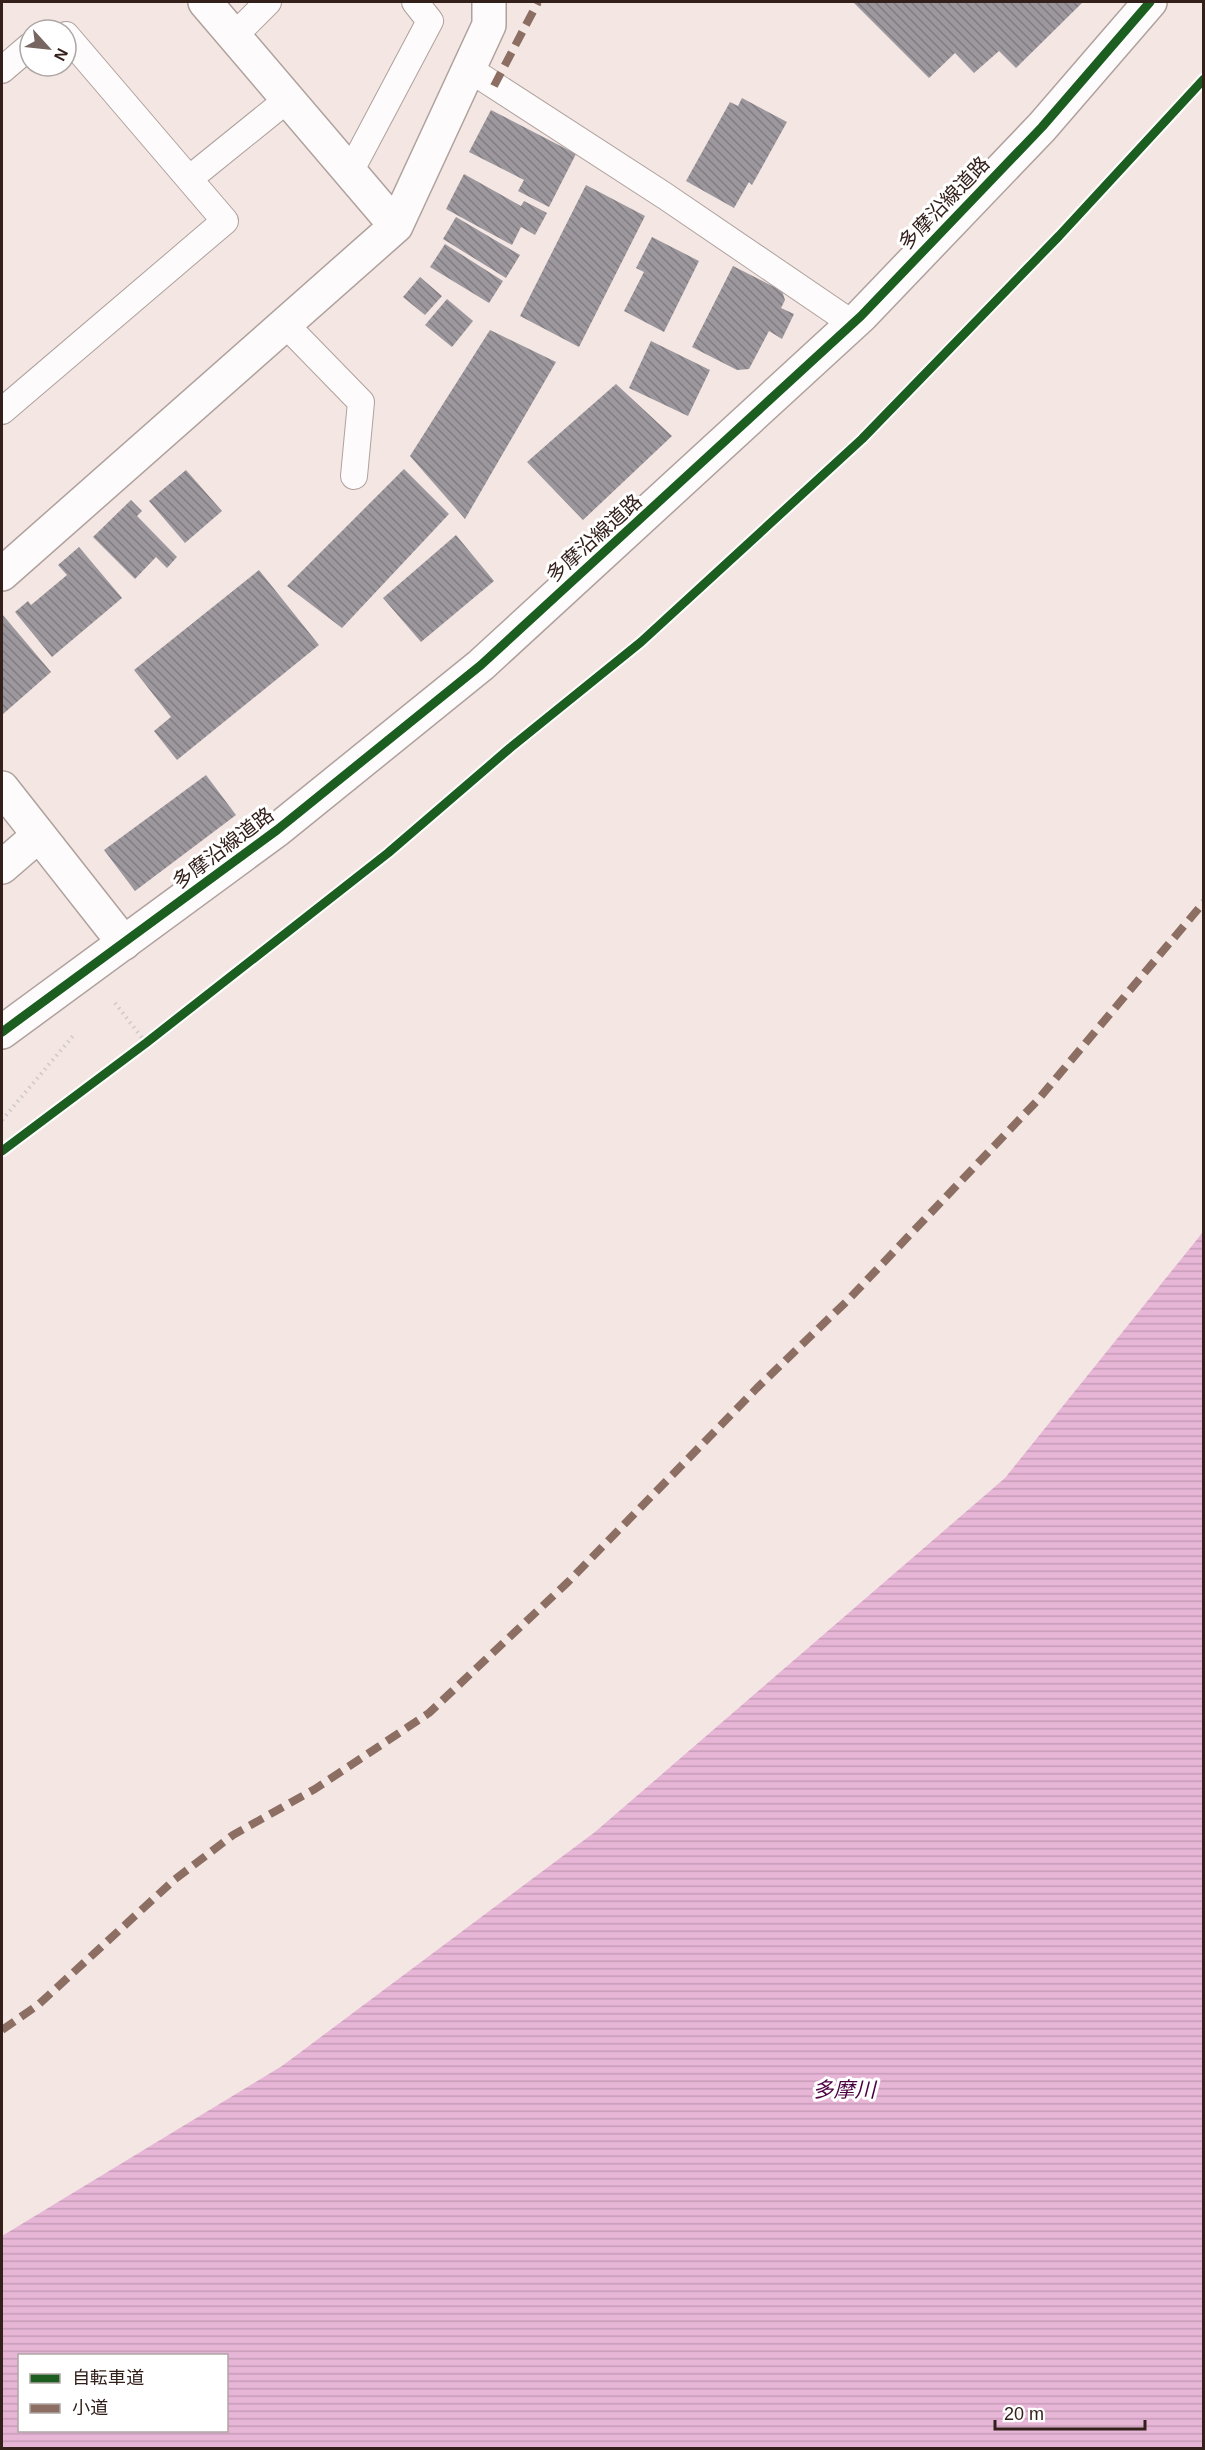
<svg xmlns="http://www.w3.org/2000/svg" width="1205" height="2450" viewBox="0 0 1205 2450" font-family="Helvetica,'Noto Sans JP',sans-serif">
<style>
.water{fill:url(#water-rules);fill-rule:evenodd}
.building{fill:url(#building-back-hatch)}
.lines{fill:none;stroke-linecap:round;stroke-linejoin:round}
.lane-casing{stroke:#afa19d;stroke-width:28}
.street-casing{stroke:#afa19d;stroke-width:36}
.secondary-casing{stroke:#afa19d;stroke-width:36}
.path{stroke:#cfc9c8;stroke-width:4;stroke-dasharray:1.5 4.5;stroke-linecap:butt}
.lane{stroke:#fdfbfb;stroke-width:26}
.street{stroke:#fdfbfb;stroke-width:33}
.secondary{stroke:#fdfbfb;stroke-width:33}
.quiet{stroke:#8d6e63;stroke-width:8;stroke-dasharray:15 8;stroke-linecap:butt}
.cycleway-casing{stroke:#fff;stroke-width:13}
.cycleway{stroke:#1b5e20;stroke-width:9}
.labels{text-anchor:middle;stroke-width:6;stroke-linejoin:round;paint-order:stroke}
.street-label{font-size:20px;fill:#33201b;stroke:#fff}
.water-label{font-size:21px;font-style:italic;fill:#4c0041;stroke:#fff}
</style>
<defs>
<pattern id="water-rules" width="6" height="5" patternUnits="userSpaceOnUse" patternTransform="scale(1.5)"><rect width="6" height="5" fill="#e7b6d7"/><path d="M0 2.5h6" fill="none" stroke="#c79cb8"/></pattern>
<pattern id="building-back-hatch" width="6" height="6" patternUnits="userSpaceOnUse" patternTransform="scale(1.5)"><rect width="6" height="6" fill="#9d989e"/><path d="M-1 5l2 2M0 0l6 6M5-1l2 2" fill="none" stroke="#817c80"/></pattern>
</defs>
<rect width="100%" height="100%" fill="#f3e6e3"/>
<!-- water -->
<path class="water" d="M1203 1232V2448H2V2236L282 2066 595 1832 1005 1478ZM20 2356H226V2430H20Z"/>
<!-- building -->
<path class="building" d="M853 2H1083L1016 68 999 51 974 73 955 53 929 78Z
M742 98 787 122 752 185 749 182 734 208 686 181 730 102 738 106Z
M491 110 576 154 549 207 518 191 524 180 469 152Z
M464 174 521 206 524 201 547 213 535 235 521 227 512 245 446 209Z
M586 185 645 216 579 347 520 316Z
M456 217 520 255 506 278 443 239Z
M652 237 699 261 664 332 624 311 644 272 636 268Z
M445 244 503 281 489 303 430 267Z
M733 266 782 291 785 300 781 308 794 314 782 339 769 331 749 369 737 370 692 347Z
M420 277 442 296 425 315 403 297Z
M447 299 473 321 452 347 425 325Z
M490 330 556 362 465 519 410 456Z
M651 341 710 370 688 416 629 388Z
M616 384 672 436 583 520 527 462Z
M404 469 449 514 342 628 287 586Z
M186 470 222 511 185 543 149 501Z
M131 500 142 511 137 516 177 557 167 568 156 557 135 579 93 537Z
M456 535 494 581 421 642 383 598Z
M79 547 122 598 52 657 15 612 28 601 31 605 67 575 58 565Z
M259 570 319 645 177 760 154 731 171 717 134 670Z
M2 614 51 672 2 715Z
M206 775 236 815 135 891 104 850Z"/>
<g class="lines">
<defs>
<path id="lane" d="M234 36 268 2
M469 69 665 196 853 324
M2 70 30 46
M350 172 430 21 415 2
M189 179 288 99
M284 323 361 402 354 476
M2 411 225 221 66 35"/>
<path id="street" d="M205 2 396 226
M2 574 396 226 489 25V2
M2 788 124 943
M2 867 39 835"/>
<path id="secondary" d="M2 1032 277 830 481 665 861 316 1042 127 1150 2"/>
</defs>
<!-- lane casing -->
<use href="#lane" class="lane-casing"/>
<!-- street casing -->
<use href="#street" class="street-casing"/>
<!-- secondary casing -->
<use href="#secondary" class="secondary-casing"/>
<!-- path -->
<path class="path" d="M115 1003 146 1043
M2 1120 73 1036"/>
<!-- lane -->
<use href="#lane" class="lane"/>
<!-- street -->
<use href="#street" class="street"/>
<!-- secondary -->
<use href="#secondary" class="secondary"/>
<!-- quiet -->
<path class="quiet" d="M494 86 538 2
M2 2030 38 2005 174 1880 233 1835 315 1789 429 1713 568 1582 757 1388 847 1301 1036 1102 1204 902"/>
<defs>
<path id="cycleway" d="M2 1032 277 830 481 665 861 316 1042 127 1150 2
M2 1151 146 1043 388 853 510 748 641 642 862 439 1059 236 1204 79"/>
</defs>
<!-- cycleway casing -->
<use href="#cycleway" class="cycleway-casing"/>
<!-- cycleway -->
<use href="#cycleway" class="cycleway"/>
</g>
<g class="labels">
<!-- street labels -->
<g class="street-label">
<text transform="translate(944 203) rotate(-46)" y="7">多摩沿線道路</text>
<text transform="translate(594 538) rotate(-42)" y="7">多摩沿線道路</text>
<text transform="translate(223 848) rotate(-37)" y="7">多摩沿線道路</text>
</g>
<!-- water labels -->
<g class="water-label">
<text x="844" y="2097">多摩川</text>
</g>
</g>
<!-- border -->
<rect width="1205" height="2450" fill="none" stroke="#33201b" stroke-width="6"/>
<!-- legend -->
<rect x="18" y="2354" width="210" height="78" fill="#ffffff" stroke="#ada6a4" stroke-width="1.5"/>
<rect x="30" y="2374" width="30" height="9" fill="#1b5e20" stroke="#ada6a4" stroke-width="1.5"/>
<text x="72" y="2384" font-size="18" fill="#33201b">自転車道</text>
<rect x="30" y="2404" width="30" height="9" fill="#8d6e63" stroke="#ada6a4" stroke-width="1.5"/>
<text x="72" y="2414" font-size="18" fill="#33201b">小道</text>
<!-- north arrow -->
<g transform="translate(48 48) rotate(117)"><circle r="28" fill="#ffffff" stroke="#ada6a4" stroke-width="1.5"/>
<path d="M0-4.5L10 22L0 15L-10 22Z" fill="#766561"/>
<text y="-9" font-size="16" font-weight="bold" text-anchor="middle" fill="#33201b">N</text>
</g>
<!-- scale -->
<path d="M995 2420v9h150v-9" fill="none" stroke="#33201b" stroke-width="3"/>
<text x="1004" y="2420" font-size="18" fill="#33201b" stroke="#ffffff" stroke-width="4.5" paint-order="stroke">20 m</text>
</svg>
